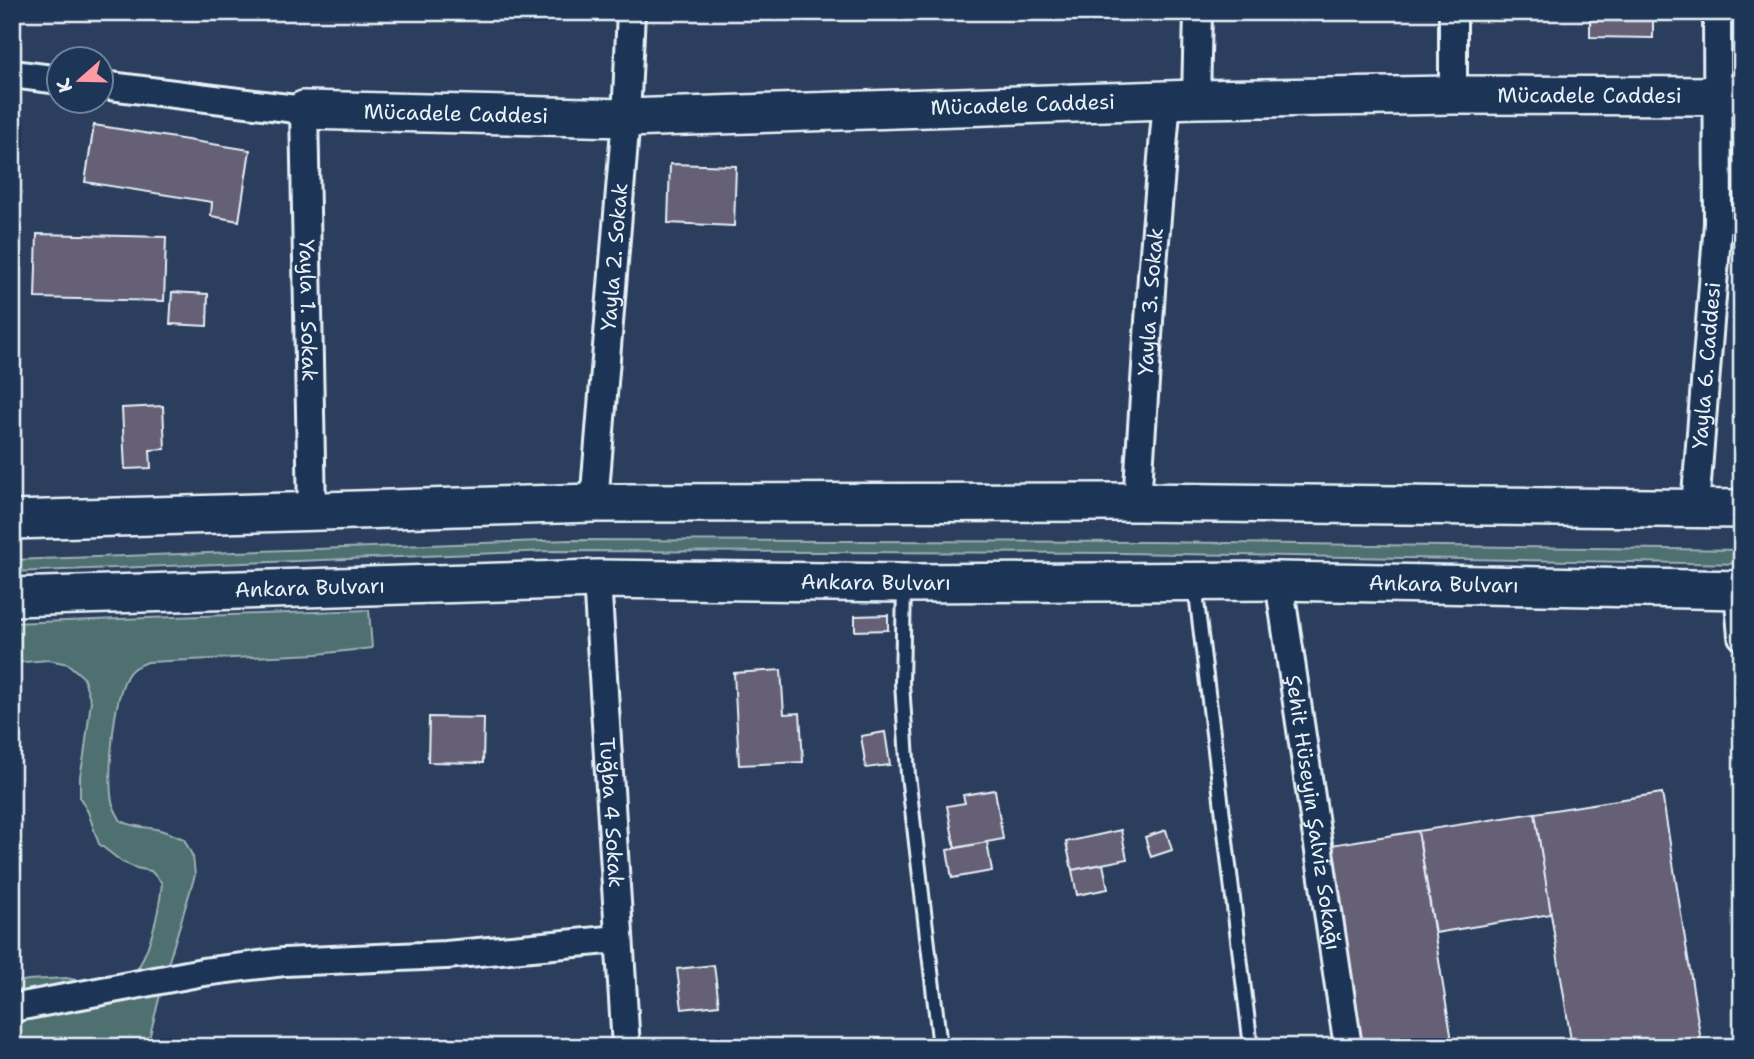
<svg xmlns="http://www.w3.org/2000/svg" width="1754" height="1059" viewBox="0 0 1754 1059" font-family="'Shantell Sans',sans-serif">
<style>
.green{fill:#507070;stroke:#9cb0b4;stroke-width:2}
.building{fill:#656075;stroke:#e8f1f8;stroke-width:2}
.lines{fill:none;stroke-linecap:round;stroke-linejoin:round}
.lane-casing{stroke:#e8f1f8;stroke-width:18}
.street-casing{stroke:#e8f1f8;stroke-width:32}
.secondary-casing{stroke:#e8f1f8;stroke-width:42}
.lane{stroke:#1d3557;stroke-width:12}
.street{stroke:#1d3557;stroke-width:26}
.secondary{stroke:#1d3557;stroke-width:37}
.labels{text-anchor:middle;stroke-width:5;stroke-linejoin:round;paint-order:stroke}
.street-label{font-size:21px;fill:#e8f1f8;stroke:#1d3557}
</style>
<rect width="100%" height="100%" fill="#2b3e5d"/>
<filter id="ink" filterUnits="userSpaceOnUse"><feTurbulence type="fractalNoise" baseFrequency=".0143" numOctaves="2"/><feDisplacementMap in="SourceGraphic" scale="14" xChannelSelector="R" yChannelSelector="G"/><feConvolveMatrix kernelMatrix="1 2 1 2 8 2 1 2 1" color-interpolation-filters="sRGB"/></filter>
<g filter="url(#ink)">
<!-- green -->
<path class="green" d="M570 540 1151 542 1742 550V564L1121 553 551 551 12 572V560Z
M369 610 372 648 317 654 148 662C143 664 136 666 133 669 113 684 107 777 112 801 113 808 118 815 121 821 134 827 137 826 150 828 162 829 173 835 184 839L193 857 195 875 166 971 147 1047H12V983L28 980 66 978 91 983 130 981C149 955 159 915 162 883L151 871 136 868 122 862 99 844 88 812 80 798V776L84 756 91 701 83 677 68 664 49 660 12 663V623Z"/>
<!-- building -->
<path class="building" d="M1590 12H1653V38L1590 37Z
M94 125 250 150 239 221 211 216 212 202 85 182Z
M670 164 736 166 734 226 668 223Z
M37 234 166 237 164 301 35 298Z
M172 292 208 294 207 326 170 324Z
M163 406 165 449 150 450 151 468 125 469 122 408Z
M888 615V630L855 631V616Z
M781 670 784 714 800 713 803 762 739 765 734 673Z
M429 717 484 718 483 763 428 762Z
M885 732 890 765 866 768 861 736Z
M995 790 1003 839 955 848 947 806 965 803 963 795Z
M1662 793 1702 1047H1572L1535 813Z
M1535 813 1551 914 1435 933 1418 831Z
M1121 830 1127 859 1072 870 1066 842Z
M1166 830 1172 850 1151 857 1145 837Z
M1418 831 1453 1047H1362L1331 845Z
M987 842 992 871 952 878 947 850Z
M1103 864 1108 889 1077 895 1072 870Z
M714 965 719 1005 682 1009 677 969Z"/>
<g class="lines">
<defs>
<path id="lane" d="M1195 585 1251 1047
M904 587 902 683 908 775 940 1047"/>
<g id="street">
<path d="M1453 12V95"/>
<path d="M12 74 60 80"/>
<path id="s1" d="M102 85 304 110 312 511"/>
<path d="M1196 99 1198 12"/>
<path id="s2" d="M1137 502 1152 276 1167 100"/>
<path id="s3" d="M594 503 626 118 631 12"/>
<path id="s4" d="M1695 507 1718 223 1717 12"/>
<path id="s5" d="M597 579 626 1047"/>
<path id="s6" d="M1279 581 1348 1047"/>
<path d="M1738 590 1742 636"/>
<path d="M12 1008 203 972 284 962 446 955 619 939"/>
</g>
<g id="secondary">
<path id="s7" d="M304 110 626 118 1196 99 1453 95 1742 96"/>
<path d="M12 520 594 503 1137 502 1742 509"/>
<path id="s8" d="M12 597 597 579 904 583 1279 581 1742 590"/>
</g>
</defs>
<!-- lane casing -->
<use href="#lane" class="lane-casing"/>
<!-- street casing -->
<use href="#street" class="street-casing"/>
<!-- secondary casing -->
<use href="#secondary" class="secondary-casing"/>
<!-- lane -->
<use href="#lane" class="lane"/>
<!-- street -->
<use href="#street" class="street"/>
<!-- secondary -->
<use href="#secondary" class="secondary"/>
</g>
</g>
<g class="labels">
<!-- street labels -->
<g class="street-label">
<text dy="7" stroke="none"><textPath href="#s7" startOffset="1286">Mücadele Caddesi</textPath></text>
<text dy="7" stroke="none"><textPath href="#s7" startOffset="719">Mücadele Caddesi</textPath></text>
<text dy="7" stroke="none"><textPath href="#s7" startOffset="152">Mücadele Caddesi</textPath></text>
<text dy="7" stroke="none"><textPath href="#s3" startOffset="247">Yayla 2. Sokak</textPath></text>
<text dy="7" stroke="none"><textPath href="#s2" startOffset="201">Yayla 3. Sokak</textPath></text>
<text dy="7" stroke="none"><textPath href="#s1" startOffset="404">Yayla 1. Sokak</textPath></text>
<text dy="7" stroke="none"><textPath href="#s4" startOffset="142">Yayla 6. Caddesi</textPath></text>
<text dy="7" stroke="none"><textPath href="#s8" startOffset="864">Ankara Bulvarı</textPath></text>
<text dy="7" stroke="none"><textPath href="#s8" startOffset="1432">Ankara Bulvarı</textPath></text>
<text dy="7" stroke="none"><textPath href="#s8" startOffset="298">Ankara Bulvarı</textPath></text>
<text dy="7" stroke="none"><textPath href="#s5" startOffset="234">Tuğba 4 Sokak</textPath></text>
<text dy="7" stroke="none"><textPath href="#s6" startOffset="234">Şehit Hüseyin Şalviz Sokağı</textPath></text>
</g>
</g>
<!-- margin -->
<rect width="1754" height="1059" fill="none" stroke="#1d3557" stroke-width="42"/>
<rect x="21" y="21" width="1712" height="1017" fill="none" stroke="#e8f1f8" stroke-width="2.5" filter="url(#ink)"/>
<!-- north arrow -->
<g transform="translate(80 80) rotate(250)"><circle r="33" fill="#1d3557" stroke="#6e8097" stroke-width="2"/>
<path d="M0-5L12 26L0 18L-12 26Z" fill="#ff9aa2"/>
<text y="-10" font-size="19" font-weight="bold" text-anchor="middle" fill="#e8f1f8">K</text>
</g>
</svg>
